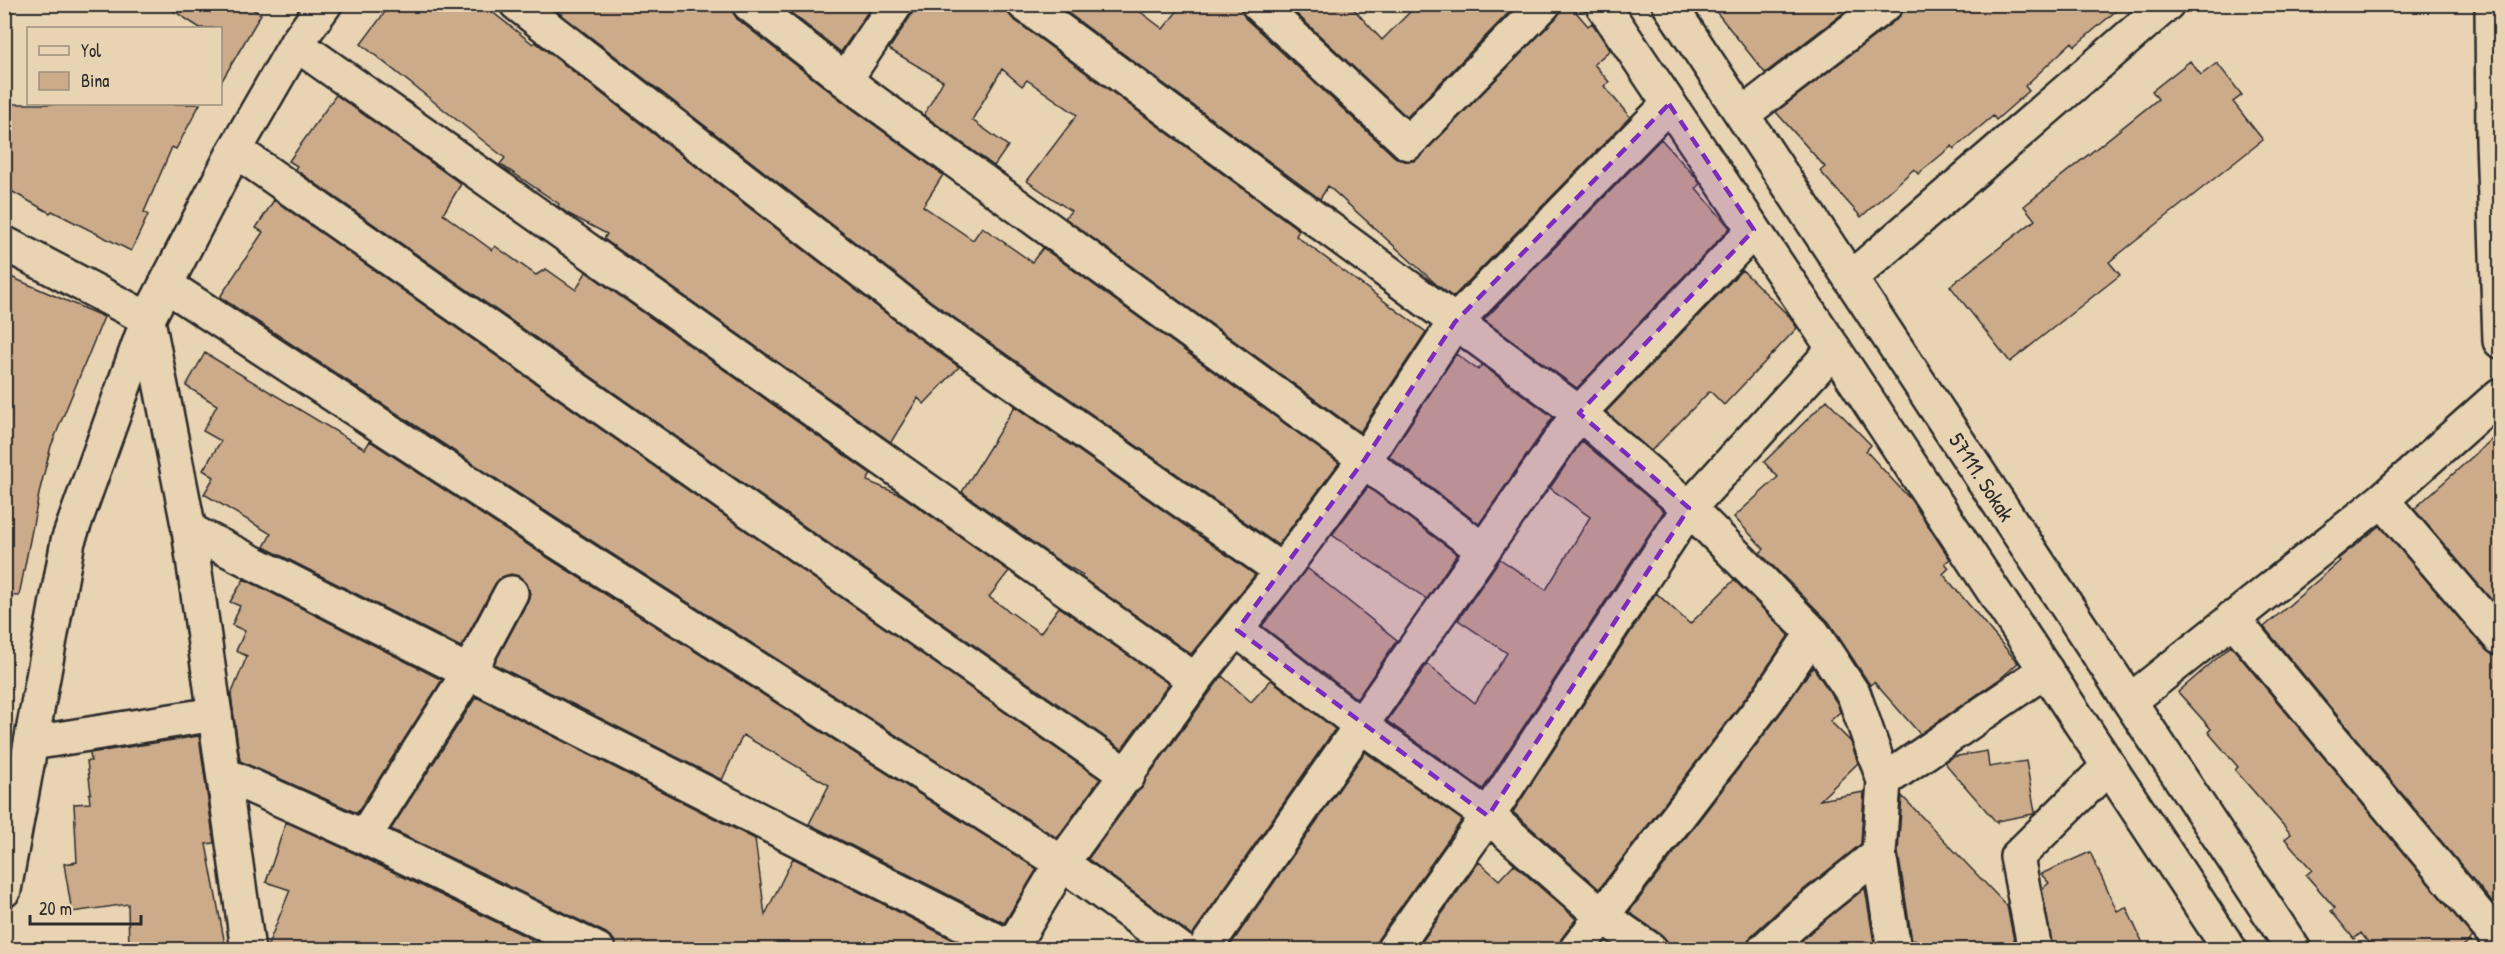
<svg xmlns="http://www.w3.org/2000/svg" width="2505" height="954" viewBox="0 0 2505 954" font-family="'Patrick Hand',sans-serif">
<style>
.building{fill:#ccab8b;stroke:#2b2b2b;stroke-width:1.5}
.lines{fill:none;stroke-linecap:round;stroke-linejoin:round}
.minor-casing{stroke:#2b2b2b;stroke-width:38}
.tertiary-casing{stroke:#2b2b2b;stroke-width:38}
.secondary-casing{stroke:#2b2b2b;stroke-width:38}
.minor{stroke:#e8d3b2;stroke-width:33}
.tertiary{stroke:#e8d3b2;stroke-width:33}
.secondary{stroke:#e8d3b2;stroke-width:33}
.marked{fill:#7b2cbf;fill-opacity:0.2;stroke:#7b2cbf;stroke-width:4.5;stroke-dasharray:12 8;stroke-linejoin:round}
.labels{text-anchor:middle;stroke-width:5;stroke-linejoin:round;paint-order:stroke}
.street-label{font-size:22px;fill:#2b2b2b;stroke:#e8d3b2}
</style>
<rect width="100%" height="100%" fill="#e8d3b2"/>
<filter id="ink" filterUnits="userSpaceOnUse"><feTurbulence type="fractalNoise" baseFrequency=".0167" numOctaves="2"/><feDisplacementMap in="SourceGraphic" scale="12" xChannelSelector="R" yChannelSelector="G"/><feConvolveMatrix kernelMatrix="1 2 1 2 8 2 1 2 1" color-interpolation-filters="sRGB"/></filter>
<g filter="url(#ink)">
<!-- building -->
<path class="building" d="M163 4H251L249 7 261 14 220 84V28H200Z
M391 4H482L533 44 535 42 910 332 959 367 924 404 918 398 891 442 604 239 607 234 567 213 558 206 559 204 500 164 505 158 361 44Z
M561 4H731L732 11 737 19 851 108 943 175 923 206 973 240 982 227 1032 262 1043 248 1339 463 1278 545 932 302 557 11Z
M780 4H873L841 52Z
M915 4H1006L1007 12 1013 19 1299 230 1296 236 1426 332 1360 432 1065 218 1071 211 1027 181 1077 115 1027 80 1022 86 1002 69 972 120 1008 146 994 166 924 115 943 81 889 49 912 14Z
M1056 4H1130L1163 29 1183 4H1240L1245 18 1395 157 1404 161H1414L1421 156 1557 17 1562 4H1569L1588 26 1592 23 1610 50 1594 64 1609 82 1604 86 1630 117 1453 297 1436 284 1328 186 1320 199Z
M1286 4H1349L1382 40 1418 4H1517L1407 117Z
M1710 4H1855L1765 73Z
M1904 4H2124L2075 46 2072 42 2025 86 2029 91 1996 120 1993 116 1954 149 1952 146 1918 174 1914 169 1861 217 1820 171 1825 167 1776 112 1897 19 1903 12Z
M2190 61 2201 75 2217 63 2242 95 2233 102 2263 140 2109 262 2120 275 2010 362 1950 286 2035 220 2024 206 2158 99 2152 91Z
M336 95 461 184 443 214 492 250 495 246 536 275 546 269 576 290 586 272 871 474 867 481 901 495 1009 571 989 597 1040 633 1059 607 1169 684 1122 749 295 169 297 166 289 161Z
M4 104H200L176 149 172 147 144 212 148 215 131 251 52 211 50 213 4 187Z
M1661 139 1697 179 1700 184 1696 188 1730 228 1577 388 1484 320Z
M274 200 1100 779 1057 838 562 522 220 297 263 232 256 228Z
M1742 270 1790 317 1797 328 1724 405 1710 391 1651 451 1606 412Z
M4 274 104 317 51 446 40 489 19 596 4 595Z
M205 353 365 449 370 441 542 554 1037 869 1004 923 809 824 829 785 743 735 722 780 494 664 528 601 530 593 527 584 519 576 511 574 502 577 495 584 461 647 264 547 271 534 204 494 214 477 203 470 221 441 203 431 217 405 186 386Z
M1456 354 1478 370 1482 365 1553 417 1479 524 1389 456Z
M1827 400 1871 445 1866 451 1911 500 1950 559 1945 563 1949 568 1943 574 2018 663 2001 678 1920 734 1874 682 1870 685 1829 622 1760 553 1764 549 1734 517 1778 477 1764 462Z
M1015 406 1255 575 1191 654 1081 577 1083 575 1062 563 962 492Z
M2500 432V610L2414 509Z
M1582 441 1664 511 1483 789 1387 721 1427 664 1475 703 1507 653 1458 620 1500 559 1546 590 1590 517 1550 488Z
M1368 487 1457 554 1427 599 1332 535Z
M2380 526 2486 650 2493 655 2500 656V912L2264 627 2340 561 2338 559Z
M1307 568 1397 640 1357 699 1262 626Z
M244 579 442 680 357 813 240 761 231 695 247 656 236 651 245 631 232 625 240 606 230 602Z
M1734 580 1789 635 1753 688 1599 889 1513 812 1656 593 1690 624Z
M2231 646 2473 937 2459 950H2374L2361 933 2354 939 2331 911 2335 908 2306 875 2312 870 2285 839 2291 834 2235 770 2238 767 2208 732 2211 729 2178 692Z
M1813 667 1837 703 1840 712 1830 721 1851 742 1858 763 1820 800 1864 792 1861 844 1788 902 1751 936 1746 950H1669L1668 942 1662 935 1629 912 1783 710Z
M1222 676 1251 702 1271 680 1335 729 1192 935 1088 859 1136 793 1143 787 1146 779Z
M476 697 755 839 765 915 793 858 973 950H617L614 940 606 933 391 829Z
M199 736 214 843 206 844 226 950H129L128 904 72 912 64 864 77 862 74 804 90 803 89 794 91 793 87 761H91L90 753Z
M1987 751 1989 767 2026 761 2035 812 2033 814 1997 821V823L1944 762 1952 757Z
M1365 752 1462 820 1378 939 1374 950H1227Z
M1902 796 2007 906 2016 950H1919L1916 940 1912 941 1898 852Z
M286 822 356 854 554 950H266L290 890 266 882Z
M2090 852 2117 911 2126 907 2146 950H2053L2042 889 2049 883 2041 874Z
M1479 862 1499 880 1514 864 1576 919 1561 939 1558 950H1416Z
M1865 888 1875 949 1792 950 1812 931Z"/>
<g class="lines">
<defs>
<path id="minor" d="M517 4 921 317 1282 571
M749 4 862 93 1365 459 1382 475 1483 550
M1024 4 1579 413 1689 508 1813 633 1854 695 1884 781 1879 853 1894 950
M1258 4 1408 143 1544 4
M2492 4 2493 141 2500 341
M296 44 1195 680
M845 80 896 4
M1743 114 1886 4
M235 150 1128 776
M4 243 148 319
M1851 278 2167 4
M166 285 552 538 1062 863 1181 950
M2382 500 2500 638
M189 530 1011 948
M2232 618 2500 941
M1237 630 1360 725 1488 816 1602 916 1651 950
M2130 701 2382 500 2500 395
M32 743 215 714
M224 774 364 837 598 950
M1884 781 2046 670
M364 837 469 672 511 593
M1010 950 1062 863 1195 680 1282 571 1365 459 1455 322 1669 104
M1204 950 1579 413 1754 230
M1393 950 1488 816 1689 508 1834 349
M1576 950 1768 699 1813 633
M1764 950 1800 917 1879 853
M2035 950 2017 857 2109 766"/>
<path id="tertiary" d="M148 320 189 530 248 950
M4 890 68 541 148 319 235 150 296 44 325 4"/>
<path id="secondary" d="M1602 4 1834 349 2230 950
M1669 4 2294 950"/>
</defs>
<!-- minor casing -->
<use href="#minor" class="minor-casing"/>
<!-- tertiary casing -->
<use href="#tertiary" class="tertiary-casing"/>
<!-- secondary casing -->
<use href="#secondary" class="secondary-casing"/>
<!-- minor -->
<use href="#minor" class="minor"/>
<!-- tertiary -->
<use href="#tertiary" class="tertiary"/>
<!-- secondary -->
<use href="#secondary" class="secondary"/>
</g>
</g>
<!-- marked area -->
<path class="marked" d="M1669 104 1754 230 1579 413 1689 508 1488 816 1237 630 1365 459 1455 322Z"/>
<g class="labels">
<!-- street labels -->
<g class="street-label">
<text transform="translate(1982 477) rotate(57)" y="8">57111. Sokak</text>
</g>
</g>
<!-- margin -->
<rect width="2505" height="954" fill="none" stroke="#e8d3b2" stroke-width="24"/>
<rect x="12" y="12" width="2481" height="930" fill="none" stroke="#2b2b2b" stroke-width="2" filter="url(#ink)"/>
<!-- legend -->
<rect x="27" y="27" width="195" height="78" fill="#e8d3b2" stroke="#9c907c" stroke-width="1.5"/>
<rect x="39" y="46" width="30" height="9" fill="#e8d3b2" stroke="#9c907c" stroke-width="1.5"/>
<text x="81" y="57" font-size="18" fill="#2b2b2b">Yol</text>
<rect x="39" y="72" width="30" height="18" fill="#ccab8b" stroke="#9c907c" stroke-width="1.5"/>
<text x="81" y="87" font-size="18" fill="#2b2b2b">Bina</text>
<!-- scale -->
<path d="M30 915v9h111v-9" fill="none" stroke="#2b2b2b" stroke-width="3"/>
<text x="39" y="915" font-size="18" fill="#2b2b2b" stroke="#e8d3b2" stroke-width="4.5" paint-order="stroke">20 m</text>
</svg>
